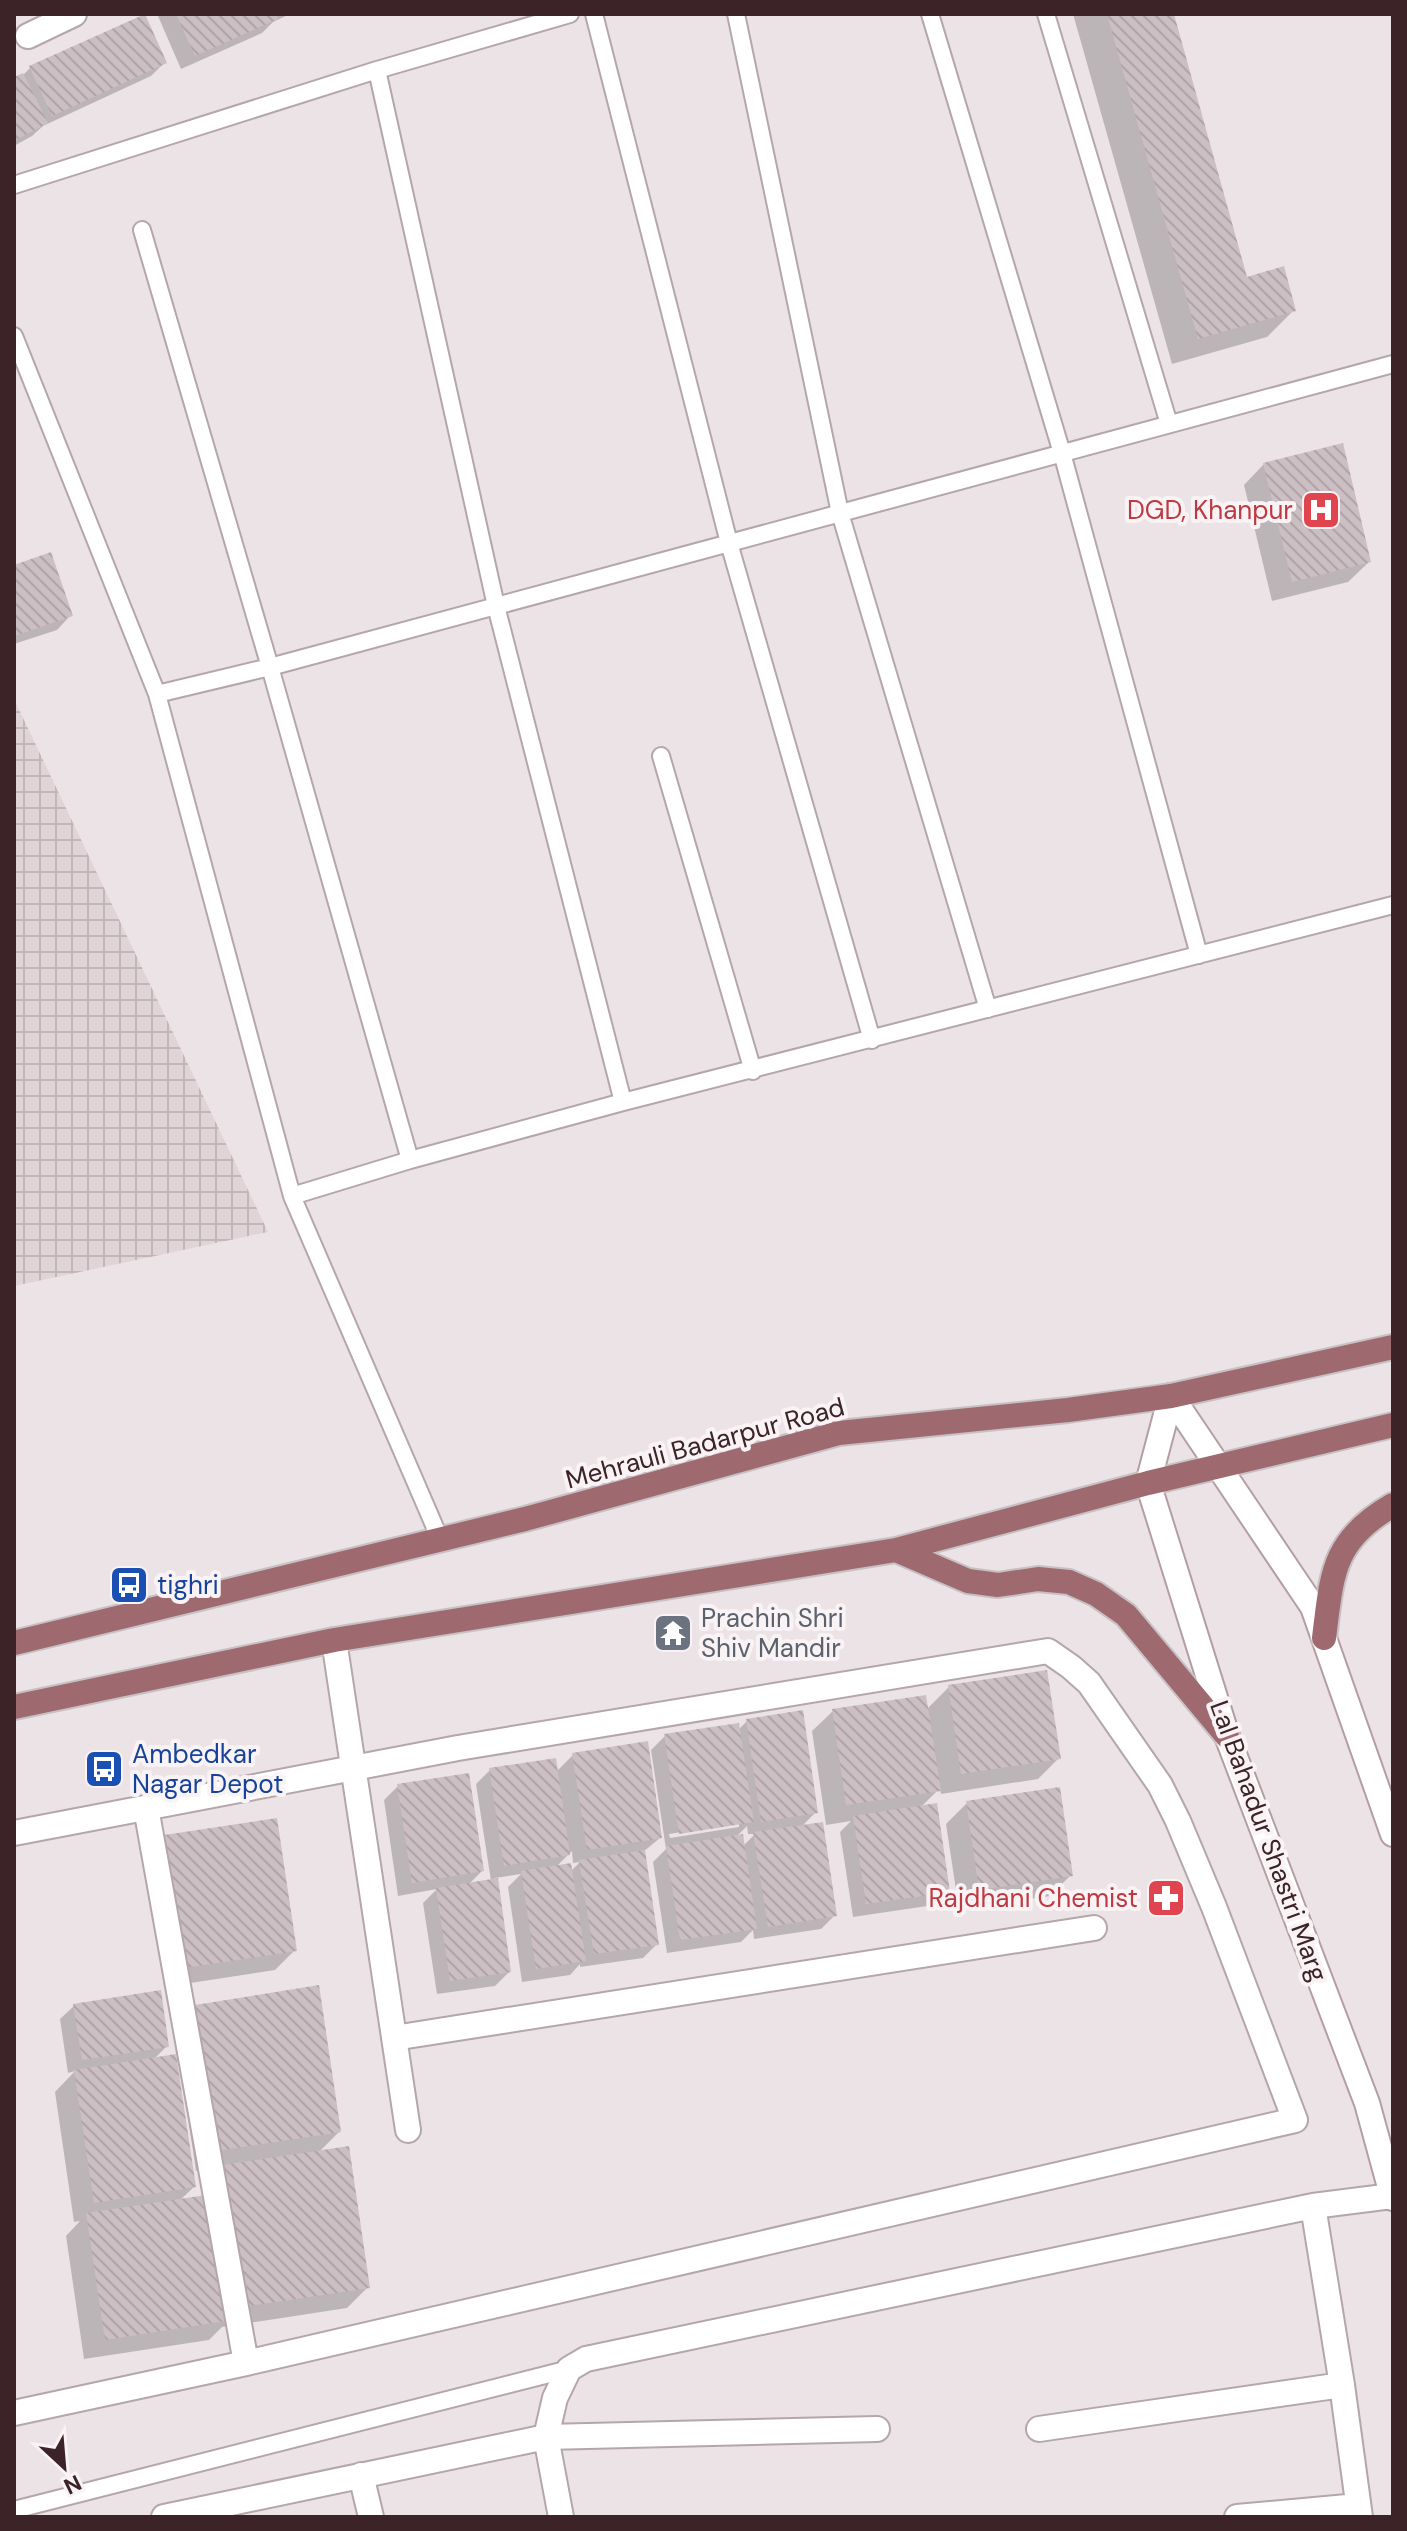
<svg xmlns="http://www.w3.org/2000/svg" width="1407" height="2531" viewBox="0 0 1407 2531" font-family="'DM Sans',sans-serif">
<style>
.industrial{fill:url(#industrial-grid)}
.shadow{fill:#0003;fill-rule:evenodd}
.building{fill:url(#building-back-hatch)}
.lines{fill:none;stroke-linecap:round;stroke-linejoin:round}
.lane-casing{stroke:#b4a6a9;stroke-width:20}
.street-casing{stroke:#b4a6a9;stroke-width:28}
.secondary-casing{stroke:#b49ea3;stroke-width:28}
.primary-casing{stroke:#c8c1c3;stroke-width:28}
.lane{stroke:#fff;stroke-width:16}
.street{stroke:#fff;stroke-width:24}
.secondary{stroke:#fff;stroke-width:24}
.primary{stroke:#9f6970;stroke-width:24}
.labels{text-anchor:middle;stroke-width:8;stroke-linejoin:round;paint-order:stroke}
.health-label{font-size:26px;fill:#be3a42;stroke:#f9f3f5;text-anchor:end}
.street-label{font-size:26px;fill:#3c2327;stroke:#f9f3f5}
.transit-label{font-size:26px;fill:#164399;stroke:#f9f3f5;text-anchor:start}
.worship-label{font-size:26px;fill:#5b616d;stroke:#f9f3f5;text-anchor:start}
</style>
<defs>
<pattern id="industrial-grid" width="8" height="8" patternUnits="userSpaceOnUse" patternTransform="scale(2)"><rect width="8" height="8" fill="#e0d4d7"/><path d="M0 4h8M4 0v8" fill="none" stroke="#c1b6b9"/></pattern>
<pattern id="building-back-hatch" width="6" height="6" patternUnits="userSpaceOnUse" patternTransform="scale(2)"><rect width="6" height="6" fill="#ccbfc3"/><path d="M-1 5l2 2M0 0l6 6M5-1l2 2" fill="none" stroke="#b0a4a8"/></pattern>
</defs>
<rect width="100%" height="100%" fill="#ece3e6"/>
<!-- industrial -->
<path class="industrial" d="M14 699 268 1232 14 1286Z"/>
<!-- shadow -->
<path class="shadow" d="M160 14H290L273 22 262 33 181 69 158 16Z
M1073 14H1172L1246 279 1294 310 1267 337 1172 364Z
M165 62 151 76 43 126 32 136 14 146V79L22 76 30 68Z
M1264 464 1369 562 1348 582 1272 601 1244 485Z
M14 567 70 616 57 630 14 644Z
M949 1687 1059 1758 1038 1779 941 1794 940 1788 921 1807 948 1891 934 1905 853 1917 840 1832 851 1821 826 1825 812 1731 833 1711 927 1709Z
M747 1721 816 1812 801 1827 835 1915 821 1929 754 1939 753 1930 741 1942 667 1953 653 1862 666 1849 651 1750 665 1736 738 1730ZM739 1823V1827L670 1838 669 1834ZM747 1826 748 1834H755L743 1846 736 1837Z
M573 1755 660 1838 643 1852 657 1944 643 1958 580 1967V1964L570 1975 522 1982 508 1887 521 1874 495 1878 509 1972 495 1986 437 1994 423 1903 437 1889 398 1896 384 1800 398 1786 482 1871 468 1885 491 1881 476 1784 490 1770 556 1772ZM572 1851 573 1863 580 1862 571 1871 556 1867Z
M967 1803 1071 1875 1050 1896 959 1910 946 1824Z
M165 1836 295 1950 275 1970 164 1987 145 1857Z
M74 2006 167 2046 153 2060 194 2187 179 2201 204 2197 202 2188 223 2166 196 2171 175 2027 196 2006 339 2132 318 2153 368 2287 347 2308 222 2327 209 2340 84 2359 66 2236 80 2221 74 2222 55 2092 75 2071 68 2073 60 2019Z"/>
<!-- building -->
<path class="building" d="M145 14 167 63 52 116 29 66Z
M176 14H276L278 19 195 56Z
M1107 14H1174L1247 277 1284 266 1296 311 1198 339Z
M23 73 48 123 14 141V77Z
M1343 443 1371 562 1292 582 1263 463Z
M51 552 73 616 14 636V565Z
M1047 1670 1061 1759 961 1774 948 1685Z
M926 1695 941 1791 846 1805 832 1709Z
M803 1710 818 1813 761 1822 746 1719Z
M739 1723 754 1822 679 1834 664 1734Z
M648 1741 662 1838 587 1850 572 1753Z
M556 1758 570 1855 504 1866 489 1768Z
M469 1773 484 1871 412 1883 397 1784Z
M1060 1787 1073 1876 979 1890 966 1801Z
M937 1803 950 1892 866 1904 853 1816Z
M277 1818 297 1951 184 1968 164 1835Z
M823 1822 837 1916 768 1927 753 1832Z
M743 1834 757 1929 680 1940 666 1846Z
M645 1850 659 1945 594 1954 579 1860Z
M571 1863 586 1961 536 1969 521 1871Z
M498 1878 511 1972 450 1981 436 1888Z
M319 1985 341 2132 216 2151 195 2005Z
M161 1990 169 2047 82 2060 73 2004Z
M176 2054 196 2187 94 2203 74 2070Z
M349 2146 370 2288 243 2307 222 2165Z
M213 2194 232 2320 105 2340 86 2213Z"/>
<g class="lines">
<defs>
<path id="lane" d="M594 14 729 543 872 1040
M736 14 840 513 988 1009
M930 14 1062 453 1199 955
M1046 14 1169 424
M377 70 496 606 623 1102
M14 185 377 70 570 14
M142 230 270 667 410 1160
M14 336 157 694 292 1196 410 1160 623 1102 1393 905
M157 694 270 667 1393 364
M661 756 753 1071
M292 1196 440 1539
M14 2510 569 2369"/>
<path id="street" d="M28 36 74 14
M334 1640 408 2130
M146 1808 246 2363
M14 1833 458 1748 1048 1651 1071 1667 1089 1683 1160 1785 1178 1821 1214 1907 1295 2120 246 2363 14 2413
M394 2038 1094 1928
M1313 2206 1342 2385 1360 2517
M1039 2429 1342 2385
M361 2475 371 2517
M164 2517 546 2437 877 2429
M561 2517 546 2437 555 2398 569 2369 586 2359 1313 2206 1392 2196
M1237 2517 1358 2506"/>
<path id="secondary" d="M1171 1396 1148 1483 1227 1736 1367 2103 1393 2198
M1171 1396 1313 1607 1393 1834"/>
<path id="primary" d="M896 1550 968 1581 998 1585 1038 1579 1069 1582 1096 1594 1126 1615 1227 1736
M1324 1638C1332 1574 1332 1540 1393 1505
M14 1643 525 1519 839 1433 1068 1410 1171 1396 1393 1347
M14 1707 334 1640 896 1550 1148 1483 1393 1425"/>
</defs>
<!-- lane casing -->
<use href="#lane" class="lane-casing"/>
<!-- street casing -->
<use href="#street" class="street-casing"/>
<!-- secondary casing -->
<use href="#secondary" class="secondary-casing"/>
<!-- primary casing -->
<use href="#primary" class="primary-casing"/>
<!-- lane -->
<use href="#lane" class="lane"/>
<!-- street -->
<use href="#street" class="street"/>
<!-- secondary -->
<use href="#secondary" class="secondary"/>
<!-- primary -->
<use href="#primary" class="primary"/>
</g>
<!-- icons -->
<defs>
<symbol id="hospital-square" viewBox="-11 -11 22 22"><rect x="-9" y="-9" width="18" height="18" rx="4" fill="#e0444e" stroke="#f9f3f5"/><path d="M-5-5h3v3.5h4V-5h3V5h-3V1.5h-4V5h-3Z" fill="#fff"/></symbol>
<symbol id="bus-square" viewBox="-11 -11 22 22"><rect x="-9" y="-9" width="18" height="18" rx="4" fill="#1a4fb4" stroke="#f9f3f5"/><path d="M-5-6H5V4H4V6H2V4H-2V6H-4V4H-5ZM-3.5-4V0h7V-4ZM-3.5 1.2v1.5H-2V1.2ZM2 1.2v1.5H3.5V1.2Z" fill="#fff"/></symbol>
<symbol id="temple-square" viewBox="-11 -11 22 22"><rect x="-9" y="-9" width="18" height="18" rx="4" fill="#6b7280" stroke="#f9f3f5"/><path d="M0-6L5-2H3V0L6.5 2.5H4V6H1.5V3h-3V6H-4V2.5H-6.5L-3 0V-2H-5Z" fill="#fff"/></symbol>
<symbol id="pharmacy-square" viewBox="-11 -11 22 22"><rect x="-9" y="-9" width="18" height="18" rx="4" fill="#e0444e" stroke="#f9f3f5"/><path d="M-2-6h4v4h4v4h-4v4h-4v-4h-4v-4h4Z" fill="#fff"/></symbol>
</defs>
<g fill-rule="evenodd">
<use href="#hospital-square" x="1299" y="488" width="44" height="44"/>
<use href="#bus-square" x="107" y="1563" width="44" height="44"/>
<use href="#temple-square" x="651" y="1611" width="44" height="44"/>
<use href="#bus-square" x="82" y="1747" width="44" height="44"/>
<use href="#pharmacy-square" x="1144" y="1876" width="44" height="44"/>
</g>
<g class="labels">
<!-- health labels -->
<g class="health-label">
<text x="1293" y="519">DGD, Khanpur</text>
<text x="1138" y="1907">Rajdhani Chemist</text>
</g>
<!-- street labels -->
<g class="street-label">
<text transform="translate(705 1443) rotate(-15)" y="9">Mehrauli Badarpur Road</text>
<text transform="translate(1269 1841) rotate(70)" y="9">Lal Bahadur Shastri Marg</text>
</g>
<!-- transit labels -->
<g class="transit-label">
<text x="157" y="1594">tighri</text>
<text x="132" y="1763">Ambedkar<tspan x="132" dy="30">Nagar Depot</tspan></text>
</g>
<!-- worship labels -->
<g class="worship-label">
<text x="701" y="1627">Prachin Shri<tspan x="701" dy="30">Shiv Mandir</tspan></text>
</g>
</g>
<!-- border -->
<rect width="1407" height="2531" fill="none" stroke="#3c2327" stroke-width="32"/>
<!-- north arrow -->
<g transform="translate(64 2467) rotate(154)" stroke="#f9f3f5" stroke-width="6" paint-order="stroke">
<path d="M0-6L14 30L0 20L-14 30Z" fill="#3c2327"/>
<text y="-12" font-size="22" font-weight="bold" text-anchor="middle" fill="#3c2327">N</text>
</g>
</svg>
